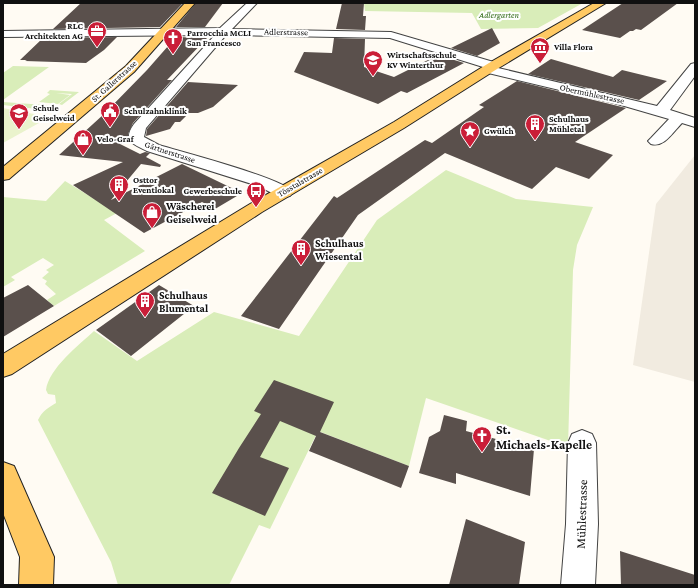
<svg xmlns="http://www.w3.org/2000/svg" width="698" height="588" viewBox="0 0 698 588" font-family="'Crimson Pro',serif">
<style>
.green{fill:#d9edb9}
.pitch{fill:#eaf3cc}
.plaza{fill:#f1ebe0}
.building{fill:#5a504c}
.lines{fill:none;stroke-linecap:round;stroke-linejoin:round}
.minor-casing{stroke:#434343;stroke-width:2}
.primary-casing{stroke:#212121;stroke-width:2}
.minor{fill:#fff;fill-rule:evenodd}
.primary{fill:#ffc963;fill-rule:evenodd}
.labels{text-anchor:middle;stroke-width:4;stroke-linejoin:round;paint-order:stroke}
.far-park-label{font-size:9px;font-style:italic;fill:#356d1b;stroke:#fff}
.far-poi-label{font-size:9px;font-weight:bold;fill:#101010;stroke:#fff;text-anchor:start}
.far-street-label{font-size:9px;fill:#101010;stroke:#fff}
.poi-label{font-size:11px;font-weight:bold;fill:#101010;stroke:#fff;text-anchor:start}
.near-poi-label{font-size:13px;font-weight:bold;fill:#101010;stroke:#fff;text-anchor:start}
.near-street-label{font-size:13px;fill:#101010;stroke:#fff}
</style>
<rect width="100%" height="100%" fill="#fffbf3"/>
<!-- green -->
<path class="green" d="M364 3H583L538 28 481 29 472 13 365 11Z
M13 66 49 67 3 100V73Z
M50 90 79 92 62 105 59 104 72 94 56 93 70 95 58 104 39 102 50 94 47 93Z
M3 102 60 106 54 111 3 105Z
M446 170 516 199 593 207 577 245 573 270 568 447 426 398 409 466 318 431 270 529 259 525 229 585H118L111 562 38 420C42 411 48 408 56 403L55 395 48 394 46 390C49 368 79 345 94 331L137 361 214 312 299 336 377 220Z
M65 181 117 213 104 220 145 251 54 306 47 300 56 294 45 284 47 281 42 278 49 272 46 270 54 265 43 258 11 277 15 280 3 287V197L46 201Z"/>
<!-- pitch -->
<path class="pitch" d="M3 108 44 116 34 121 39 123 3 143Z"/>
<!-- plaza -->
<path class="plaza" d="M695 155V382L633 365 656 204Z"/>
<!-- building -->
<path class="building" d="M81 3H183L160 27 53 29Z
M196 3H223L205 27H176Z
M342 3H364L363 16H366L365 30 336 29Z
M623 3H678L641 30 636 29 633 31H630L620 38 582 30Z
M492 28 500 43 477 56 451 48Z
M117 37 104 50 86 63 25 61 27 60H20L43 38Z
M176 37 207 38 167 80H172L133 123 128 134 129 141 120 144 140 154 145 152 150 153 146 157 161 165 160 167 141 164 111 200 182 164 242 193 215 209 202 202 144 233 73 185 123 162 59 155 104 114 147 70Z
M334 38 365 39 364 67 394 77 438 55 464 63 407 93 401 91 378 104 294 72 304 52 332 53Z
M551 59 613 77 622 70 667 81 639 100 528 74Z
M517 81 626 108 575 142 613 155 589 179 556 167 532 189 445 153 358 215 279 329 241 316 334 196 337 198 425 140 432 143 484 107 479 105Z
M188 82 238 85 213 107 198 113H189L180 122H175L170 129 146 136 147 129Z
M28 285 54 306 3 337V298Z
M159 285 194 306 131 356 96 330Z
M274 380 334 402 320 432 409 466 401 488 309 451 316 436 280 421 260 457 289 468 265 516 212 493 239 448 261 414 254 411Z
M444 415 467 421 466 431 534 449 530 496 456 473V484L419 473 429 437 440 431Z
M466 519 525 542 519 585H449Z
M620 551 695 575V585H621Z"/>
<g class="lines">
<defs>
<path id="minor" d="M247 3H257L232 29 391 32 497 63 499 66 498 68 657 106 691 64 695 63V76L670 110 695 118V127L682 123C673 132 664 148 651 144L648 141 651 138 669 119 614 103 484 72 482 69 483 67 390 38 226 35 146 128 144 137 159 145C181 152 283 178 293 192L290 196 284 197 278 196 258 186 147 151C133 144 122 141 134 124L215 35 3 37V31L220 28Z
M582 430 592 434 596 443 598 524 595 585H561L566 524 568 443 572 434Z"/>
<path id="primary" d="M185 3H195L134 72 9 179 3 180V167L126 66Z
M594 3H606L497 69 404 128 262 212 12 374 3 377V354L250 204 394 122 489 63Z
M3 462 14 466 54 557 53 585H19L20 557 3 513Z"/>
</defs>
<!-- minor casing -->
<use href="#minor" class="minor-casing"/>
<!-- primary casing -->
<use href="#primary" class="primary-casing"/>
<!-- minor -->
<use href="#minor" class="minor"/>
<!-- primary -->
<use href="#primary" class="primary"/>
</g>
<!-- icons -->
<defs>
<symbol id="office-pin" viewBox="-11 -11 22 30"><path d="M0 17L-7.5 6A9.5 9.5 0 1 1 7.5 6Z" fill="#ca1e38" stroke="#fff"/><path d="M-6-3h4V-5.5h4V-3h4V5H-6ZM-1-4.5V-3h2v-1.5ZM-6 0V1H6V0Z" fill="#fff"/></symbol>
<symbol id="church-pin" viewBox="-11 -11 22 30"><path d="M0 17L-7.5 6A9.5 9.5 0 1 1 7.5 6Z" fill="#ca1e38" stroke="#fff"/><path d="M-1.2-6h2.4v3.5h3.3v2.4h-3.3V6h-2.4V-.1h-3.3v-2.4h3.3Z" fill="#fff"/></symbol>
<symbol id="museum-pin" viewBox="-11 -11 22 30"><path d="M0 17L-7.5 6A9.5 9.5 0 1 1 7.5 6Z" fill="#ca1e38" stroke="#fff"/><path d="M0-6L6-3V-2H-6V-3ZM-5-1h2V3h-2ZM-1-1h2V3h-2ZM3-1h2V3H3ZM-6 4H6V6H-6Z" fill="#fff"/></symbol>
<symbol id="school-pin" viewBox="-11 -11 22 30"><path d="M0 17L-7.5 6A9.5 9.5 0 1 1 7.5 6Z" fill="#ca1e38" stroke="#fff"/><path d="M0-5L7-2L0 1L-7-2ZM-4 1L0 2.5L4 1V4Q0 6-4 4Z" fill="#fff"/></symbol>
<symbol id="civic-pin" viewBox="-11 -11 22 30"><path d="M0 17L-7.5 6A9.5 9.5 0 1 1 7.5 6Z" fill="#ca1e38" stroke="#fff"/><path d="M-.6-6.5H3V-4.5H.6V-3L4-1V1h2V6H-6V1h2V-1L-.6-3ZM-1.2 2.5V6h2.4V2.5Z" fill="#fff"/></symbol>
<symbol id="building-pin" viewBox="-11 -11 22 30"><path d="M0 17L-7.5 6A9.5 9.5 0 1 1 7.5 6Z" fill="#ca1e38" stroke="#fff"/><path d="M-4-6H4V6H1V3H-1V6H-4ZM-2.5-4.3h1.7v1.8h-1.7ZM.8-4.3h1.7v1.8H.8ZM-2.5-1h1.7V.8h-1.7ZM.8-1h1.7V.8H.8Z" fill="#fff"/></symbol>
<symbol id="sight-pin" viewBox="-11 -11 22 30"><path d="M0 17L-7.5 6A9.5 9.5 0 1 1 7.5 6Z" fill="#ca1e38" stroke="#fff"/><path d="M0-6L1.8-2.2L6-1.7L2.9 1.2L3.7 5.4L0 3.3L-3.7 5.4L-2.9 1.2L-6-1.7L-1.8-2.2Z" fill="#fff"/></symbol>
<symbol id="shop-pin" viewBox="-11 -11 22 30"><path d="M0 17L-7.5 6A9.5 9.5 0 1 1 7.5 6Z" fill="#ca1e38" stroke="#fff"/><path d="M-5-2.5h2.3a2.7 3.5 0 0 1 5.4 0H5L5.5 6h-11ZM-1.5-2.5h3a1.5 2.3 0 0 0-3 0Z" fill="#fff"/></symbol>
<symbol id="bus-pin" viewBox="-11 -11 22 30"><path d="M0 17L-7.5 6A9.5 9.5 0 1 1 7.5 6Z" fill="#ca1e38" stroke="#fff"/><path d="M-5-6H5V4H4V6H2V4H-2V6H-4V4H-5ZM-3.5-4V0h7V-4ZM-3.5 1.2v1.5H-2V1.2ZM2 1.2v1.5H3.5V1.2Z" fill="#fff"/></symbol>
</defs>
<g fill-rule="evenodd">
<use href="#office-pin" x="86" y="20" width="22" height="30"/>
<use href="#church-pin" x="162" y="27" width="22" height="30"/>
<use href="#museum-pin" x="529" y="36" width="22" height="30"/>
<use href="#school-pin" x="362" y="49" width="22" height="30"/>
<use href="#civic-pin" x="99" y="100" width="22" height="30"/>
<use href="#school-pin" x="8" y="102" width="22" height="30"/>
<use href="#building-pin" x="524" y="113" width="22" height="30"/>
<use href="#sight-pin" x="459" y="120" width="22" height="30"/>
<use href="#shop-pin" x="72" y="128" width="22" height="30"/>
<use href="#building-pin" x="108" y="174" width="22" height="30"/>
<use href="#bus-pin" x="245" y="180" width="22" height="30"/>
<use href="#shop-pin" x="141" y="201" width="22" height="30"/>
<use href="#building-pin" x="290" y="238" width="22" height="30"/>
<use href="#building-pin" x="134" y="290" width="22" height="30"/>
<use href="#church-pin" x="471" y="425" width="22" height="30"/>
</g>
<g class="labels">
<!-- far-park labels -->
<g class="far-park-label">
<text x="499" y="18">Adlergarten</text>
</g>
<!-- far-poi labels -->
<g class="far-poi-label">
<text x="83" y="29" text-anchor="end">RLC<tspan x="83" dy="10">Architekten AG</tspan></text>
<text x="187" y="36">Parrocchia MCLI<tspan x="187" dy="10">San Francesco</tspan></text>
<text x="554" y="50">Villa Flora</text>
<text x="387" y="58">Wirtschaftsschule<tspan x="387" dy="10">KV Winterthur</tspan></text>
<text x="33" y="111">Schule<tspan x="33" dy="10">Geiselweid</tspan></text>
<text x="124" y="114">Schulzahnklinik</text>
<text x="549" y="122">Schulhaus<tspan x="549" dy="10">Mühletal</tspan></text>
<text x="484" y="134">Gwülch</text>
<text x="97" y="142">Velo-Graf</text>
<text x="133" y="183">Osttor<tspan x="133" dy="10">Eventlokal</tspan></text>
<text x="242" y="194" text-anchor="end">Gewerbeschule</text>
</g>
<!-- far-street labels -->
<g class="far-street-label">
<text transform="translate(286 32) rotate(1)" y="3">Adlerstrasse</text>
<text transform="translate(114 81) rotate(-42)" y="3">St. Gallerstrasse</text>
<text transform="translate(592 94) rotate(12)" y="3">Obermühlestrasse</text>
<text transform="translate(170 152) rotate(18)" y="3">Gärtnerstrasse</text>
<text transform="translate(300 182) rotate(-30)" y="3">Tösstalstrasse</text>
</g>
<!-- poi labels -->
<g class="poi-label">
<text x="166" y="210">Wäscherei<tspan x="166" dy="13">Geiselweid</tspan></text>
<text x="315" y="247">Schulhaus<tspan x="315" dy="13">Wiesental</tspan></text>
<text x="159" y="299">Schulhaus<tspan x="159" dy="13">Blumental</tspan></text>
</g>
<!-- near-poi labels -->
<g class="near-poi-label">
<text x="496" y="434">St.<tspan x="496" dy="15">Michaels-Kapelle</tspan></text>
</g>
<!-- near-street labels -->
<g class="near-street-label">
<text transform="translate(581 514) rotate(-88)" y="5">Mühlestrasse</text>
</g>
</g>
<!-- border -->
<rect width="698" height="588" fill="none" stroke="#101010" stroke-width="8"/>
</svg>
